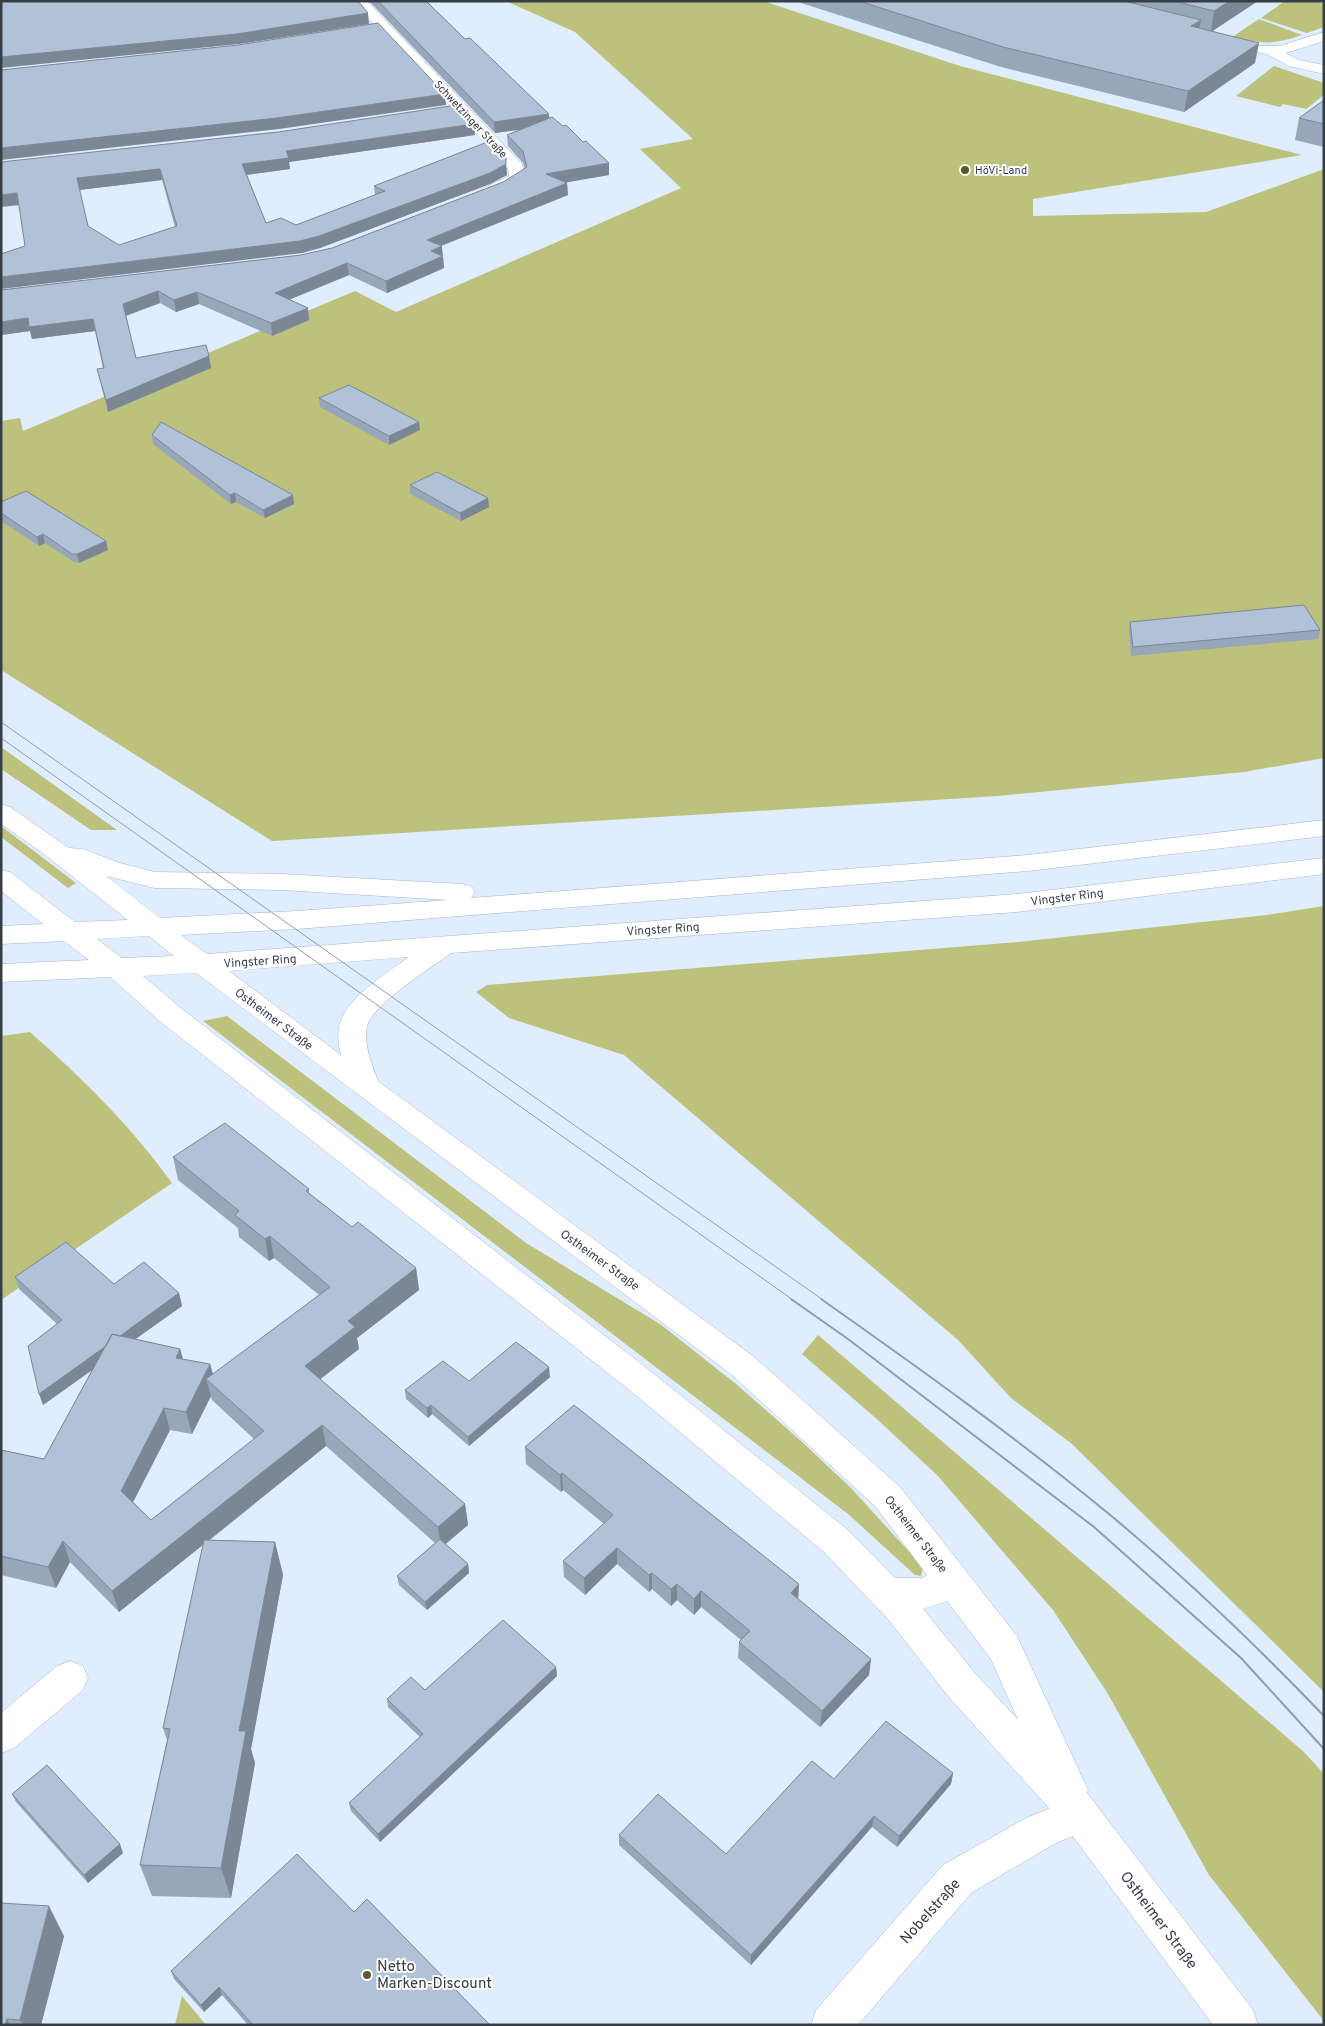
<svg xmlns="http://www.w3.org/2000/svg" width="1325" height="2026" viewBox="0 0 1325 2026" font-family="Overpass,sans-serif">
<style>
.green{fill:#bcc17c}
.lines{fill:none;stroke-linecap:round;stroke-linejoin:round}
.street-casing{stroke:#a7b7cd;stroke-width:1}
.secondary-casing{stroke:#a7b7cd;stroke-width:1}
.street{fill:#fff;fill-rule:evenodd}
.secondary{fill:#fff;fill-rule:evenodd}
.tram-far1{stroke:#929dab;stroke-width:1}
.tram{stroke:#929dab;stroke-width:2}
.wall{fill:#98a6b9;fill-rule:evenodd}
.shaded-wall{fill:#7c8796}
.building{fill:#b1c1d7;stroke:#7c8796;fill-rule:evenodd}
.poi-dot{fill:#575b28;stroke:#fff;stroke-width:2}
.labels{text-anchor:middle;stroke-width:4;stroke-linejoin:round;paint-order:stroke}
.far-street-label{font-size:11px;fill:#373e46;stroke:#fff}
.far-poi-label{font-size:11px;fill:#373e46;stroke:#fff;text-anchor:start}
.street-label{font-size:12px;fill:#373e46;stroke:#fff}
.near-street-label{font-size:15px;fill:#373e46;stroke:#fff}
.near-poi-label{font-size:15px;fill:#373e46;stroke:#fff;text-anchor:start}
</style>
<rect width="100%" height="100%" fill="#dfedff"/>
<!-- green -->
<path class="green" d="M506 1H763L960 66 1302 155 1033 199V216L1206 212 1324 169V758L1244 772 998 796 272 841 1 670V421L20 418 23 431 355 291 396 312 681 188 640 149 693 139 575 32Z
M1285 1H1317L1324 4V27L1307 33 1261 18Z
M1259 19 1302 35C1271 45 1264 44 1232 37Z
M1274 66 1324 83V95L1306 109 1283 104 1280 107 1236 96Z
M1 747 117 830H91L1 769Z
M1 826 76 883 68 888 1 837Z
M1324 906V1692L1072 1444 1011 1398 958 1340 624 1055 509 1018 476 992 487 985 1018 942 1267 915Z
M227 1016 526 1243 660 1324 736 1384 801 1441 851 1488 923 1567 921 1576 915 1575 848 1514 203 1021Z
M30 1032C82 1078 131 1126 172 1183L1 1300V1036Z
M818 1335 1304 1752 1324 1774V2021L1209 1875 1108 1694 1053 1610 938 1476 879 1421 802 1354Z
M182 1996 206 2025H175Z"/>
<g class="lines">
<defs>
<path id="street" d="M352 1H367L522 164 526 178 524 181 494 195H482L480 192 482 189 509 176 508 168Z
M1324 32V41L1286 53 1299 60 1324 65V74L1289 66 1267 54 1216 44 1214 41 1221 37 1259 46H1280Z
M70 1661 83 1666 88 1678 83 1690 14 1748 1 1753V1713L57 1666Z
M1080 1796 1094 1801 1099 1814 1094 1827 1054 1844 971 1893 858 2025H811L816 2010 943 1865 1026 1818Z"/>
<path id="secondary" d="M1 804 10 807 69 848 83 849 120 863 155 872 282 874 462 884 471 886 475 892 471 898 1028 855 1324 820V836L1028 871 297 929 181 935 207 954 1017 894 1324 858V874L1017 912 451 953C432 967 372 1005 367 1026 363 1044 372 1065 378 1081L753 1356 900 1487 1017 1636 1082 1777 1088 1790 1087 1793 1253 2010 1258 2025H1213L1066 1827 948 1696 888 1619 824 1552 627 1388 162 1023 110 977 1 982V964L89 960 64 941 1 944V926L43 924 1 891V870L10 872 75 922 128 920 40 851 1 824ZM106 876 155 888 282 890 448 900 297 911 160 918ZM149 936 174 956 122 958 97 939ZM409 957C387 973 344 999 339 1027 337 1036 339 1046 341 1055L229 971ZM196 973 731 1374 876 1507 927 1575 922 1578H895L848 1530 649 1370 182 1009 143 976ZM947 1601 991 1659 1018 1720 974 1672 923 1609Z"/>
</defs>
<!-- street casing -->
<use href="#street" class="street-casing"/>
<!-- secondary casing -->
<use href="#secondary" class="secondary-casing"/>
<!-- street -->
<use href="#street" class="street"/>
<!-- secondary -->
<use href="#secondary" class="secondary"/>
<!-- tram-far1 -->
<path class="tram-far1" d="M1 722 823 1300
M1 738 793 1300"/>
<!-- tram -->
<path class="tram" d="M791 1299 848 1339 1094 1527 1241 1658 1324 1749
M821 1299C919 1368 1017 1438 1109 1514 1185 1577 1256 1645 1324 1716"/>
</g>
<!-- wall -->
<path class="wall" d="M369 1H426L465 39 549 114V118L609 175 565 182 567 183 568 195 441 246 442 256H443L444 268 387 293 349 275 289 300 309 320 272 336 199 304 176 312 160 303 126 316 136 358 209 356 211 368 108 412 97 369 103 368 95 331 32 339 30 331 1 335V290L301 255 332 248 503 182 525 169 523 163 508 146 507 135 521 129 495 133Z
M795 1H1258L1212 31 1255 63 1184 112 1001 67Z
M1324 100V147L1295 140 1299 118Z
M475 135 289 162 290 169 247 175 266 223 296 225 375 195 374 186 506 164 507 175 490 184 320 248 302 253 25 246 19 205 1 162ZM162 180 175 227 119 245 88 226 79 190Z
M319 398 420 430 389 445 320 407Z
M152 435 294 504 265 518 236 502 231 504 153 444Z
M410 485 489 507 461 521 410 494Z
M1 502 106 541 108 550 79 563 74 562 45 543 39 546 1 521Z
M1130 622 1320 630 1318 639 1131 656 1129 631Z
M173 1157 309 1189V1193L352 1227 416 1268 419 1290 357 1338 359 1349 320 1379 465 1504 468 1525 445 1544 468 1564 469 1573 427 1610 399 1585 397 1576 435 1543 326 1446 210 1540 275 1542 283 1575 251 1749 255 1763 231 1898 152 1896 140 1865 167 1740 163 1728 203 1545 119 1612 70 1562 56 1588 1 1575V1450L44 1459 92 1370 43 1405 57 1324 19 1289 15 1277 114 1284 179 1293 182 1306 135 1339 180 1349 183 1359 210 1364 213 1374 319 1295 274 1258 269 1261 239 1237 238 1228 178 1180ZM211 1396 212 1400 254 1439 151 1520 133 1502 170 1430 192 1434Z
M550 1377 469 1446 432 1414 428 1418 406 1399 405 1390 469 1381Z
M525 1447 799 1584 798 1599 871 1659 869 1675 820 1727 738 1658 739 1642 741 1640 701 1607 694 1615 677 1600 671 1606 652 1589 649 1592 617 1564 585 1595 564 1577 563 1561 604 1524 563 1490 561 1492 526 1464Z
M556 1667 557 1676 380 1842 351 1811 349 1803 420 1737 388 1707 387 1699 425 1690Z
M953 1773 951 1784 897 1847 872 1827 751 1965 619 1845V1835L726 1854 834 1779Z
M12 1794 123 1853 88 1883 16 1802Z
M354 1912 490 2025H248L222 1995 204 2012 174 1979 171 1971Z
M64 1936 41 2025H1Z"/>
<!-- shaded-wall -->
<path class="shaded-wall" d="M1230 1H1258L1211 32 1214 11Z
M368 13 369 24 239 44 1 68V57Z
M1201 20 1197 40 1191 26Z
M1259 43 1255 63 1184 112 1188 91Z
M445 94 446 105 279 129 1 160V148Z
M549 114 550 126 495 133 494 122Z
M474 124 475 135 289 162 290 169 244 175 242 164 286 151Z
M609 163V175L546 186V174Z
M506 164 507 175 490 184 320 248 302 253 1 289V277L300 241Z
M160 169 162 180 79 190 77 178Z
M567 183 568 195 428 251 427 240Z
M17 193 20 205 1 207V195Z
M442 246 444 268 387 293 386 281 431 251Z
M347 263 349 275 276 305 275 293Z
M158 291 160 303 125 316 123 304Z
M197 292 199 304 176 312 174 300Z
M308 308 309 320 272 336 271 323Z
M28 318 93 319 95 331 32 339 30 331 1 335V322Z
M209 356 211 368 108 412 106 400Z
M419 422 420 430 389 445V436Z
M235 493 236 502 231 504 230 495Z
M293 495 294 504 265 518 263 510Z
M488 498 489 507 461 521 460 513Z
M43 534 45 543 39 546 37 537Z
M106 541 108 550 79 563 77 554Z
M270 1236 274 1258 269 1261 265 1239Z
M416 1268 419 1290 357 1338 359 1349 309 1388 305 1366 348 1321Z
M179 1293 182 1306 43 1405 39 1394Z
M180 1349 186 1370 176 1358Z
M210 1364 216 1386 206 1379 211 1396 192 1434 186 1412Z
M549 1367 550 1377 469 1446 468 1437Z
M431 1405 432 1414 428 1418 427 1408Z
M164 1408 170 1430 128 1512 121 1491Z
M322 1425 326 1446 119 1612 112 1591Z
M562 1473 563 1490 561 1492 560 1475Z
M465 1504 468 1525 441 1548 438 1527Z
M63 1541 70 1562 56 1588 48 1567Z
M275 1542 283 1575 251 1749 255 1763 231 1898 221 1868 239 1731Z
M617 1548V1564L585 1595 584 1578Z
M468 1564 469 1573 427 1610 425 1602Z
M652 1573V1589L649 1592V1575Z
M677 1584V1600L671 1606V1589Z
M799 1584 798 1601 791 1593Z
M701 1591V1607L694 1615V1599Z
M871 1659 869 1675 820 1727 822 1711Z
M556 1667 557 1676 380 1842 378 1834Z
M953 1773 951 1784 897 1847 899 1836Z
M874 1816 872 1827 751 1965V1955Z
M120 1844 123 1853 88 1883 84 1875Z
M49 1906 64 1936 41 2025H23L20 2020Z
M219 1987 222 1995 204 2012 201 2005Z
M7 2019 10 2025H5Z"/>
<!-- building -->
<path class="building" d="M1 1H358L368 13 237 34 1 57Z
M378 1H426L465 39 470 38 549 114 494 122Z
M859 1H1124L1201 20 1191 26 1259 43 1188 91 1003 47Z
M1174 1H1230L1214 11Z
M378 23 445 94 277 118 1 148V70L238 45Z
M1324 100V124L1299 118Z
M457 105 474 124 286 151 289 158 242 164 266 223 281 218 296 225 385 191 374 186 490 141 506 157V164L490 173 319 236 300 241 1 277V254L25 246 17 193 1 195V162L278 132ZM160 169 177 226 119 245 88 226 77 178Z
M552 117 563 126 566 125 583 142 586 141 609 163 546 174 567 183 427 240 442 246 431 251 443 256 386 281 347 263 275 293 308 308 271 323 197 292 174 300 158 291 123 304 136 358 206 345 209 356 106 400 97 369 104 368 93 319 29 327 28 318 1 322V290L301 255 332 248 503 182 527 167 523 151 507 135Z
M349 385 419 422 389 436 319 398Z
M161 422 293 495 263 510 235 493 230 495 152 435Z
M437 472 488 498 460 513 410 485Z
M26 491 106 541 77 554H72L43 534 37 537 1 513V502Z
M1304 605 1320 630 1133 647 1130 622Z
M225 1123 309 1189 306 1191 352 1227 358 1222 416 1268 348 1321 355 1327 305 1366 465 1504 438 1527 322 1425 112 1591 63 1541 48 1567 1 1556V1450L44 1459 112 1334 180 1349 176 1358 210 1364 186 1412 164 1408 121 1491 151 1520 264 1431 206 1379 330 1287 270 1236 265 1239 235 1215 239 1211 173 1157Z
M66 1242 114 1284 144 1262 179 1293 120 1336 112 1334 106 1346 39 1394 28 1346 62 1320 15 1277Z
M516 1342 549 1367 468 1437 431 1405 427 1408 405 1390 443 1361 469 1381Z
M574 1405 799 1584 791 1593 871 1659 822 1711 739 1642 750 1631 701 1591 694 1599 677 1584 671 1589 652 1573 649 1575 617 1548 584 1578 563 1561 613 1515 562 1473 560 1475 525 1447Z
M440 1539 468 1564 425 1602 397 1576Z
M204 1540 275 1542 239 1731H246L221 1868 140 1865 170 1729 163 1728Z
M503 1620 556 1667 378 1834 349 1803 423 1734 387 1699 411 1677 425 1690Z
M886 1721 953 1773 899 1836 874 1816 751 1955 619 1835 658 1794 726 1854 812 1761 834 1779Z
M47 1765 120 1844 84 1875 12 1794Z
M297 1854 354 1912 367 1899 490 2025H253L219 1987 201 2005 171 1971Z
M1 1903 49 1906 20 2020 7 2019 5 2025H1Z"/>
<!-- markers -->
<g class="poi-dot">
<circle cx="965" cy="170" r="5"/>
<circle cx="367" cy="1975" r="5"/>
</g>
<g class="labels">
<!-- far-street labels -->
<g class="far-street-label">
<text transform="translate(471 119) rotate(47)" y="4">Schwetzinger Straße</text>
</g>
<!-- far-poi labels -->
<g class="far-poi-label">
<text x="975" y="174">HöVi-Land</text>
</g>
<!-- street labels -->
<g class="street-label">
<text transform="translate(1067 897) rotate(-7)" y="4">Vingster Ring</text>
<text transform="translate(663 929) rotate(-4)" y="4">Vingster Ring</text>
<text transform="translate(260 961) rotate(-4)" y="4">Vingster Ring</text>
<text transform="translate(274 1019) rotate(37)" y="4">Ostheimer Straße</text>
<text transform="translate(600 1260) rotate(36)" y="4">Ostheimer Straße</text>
<text transform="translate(916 1534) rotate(52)" y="4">Ostheimer Straße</text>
</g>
<!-- near-street labels -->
<g class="near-street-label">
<text transform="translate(930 1911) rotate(-48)" y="5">Nobelstraße</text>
<text transform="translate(1159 1920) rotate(53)" y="5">Ostheimer Straße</text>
</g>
<!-- near-poi labels -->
<g class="near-poi-label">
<text x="377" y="1971">Netto<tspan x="377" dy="17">Marken-Discount</tspan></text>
</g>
</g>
<!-- border -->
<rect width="1325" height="2026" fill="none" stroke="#373e46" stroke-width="5"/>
</svg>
